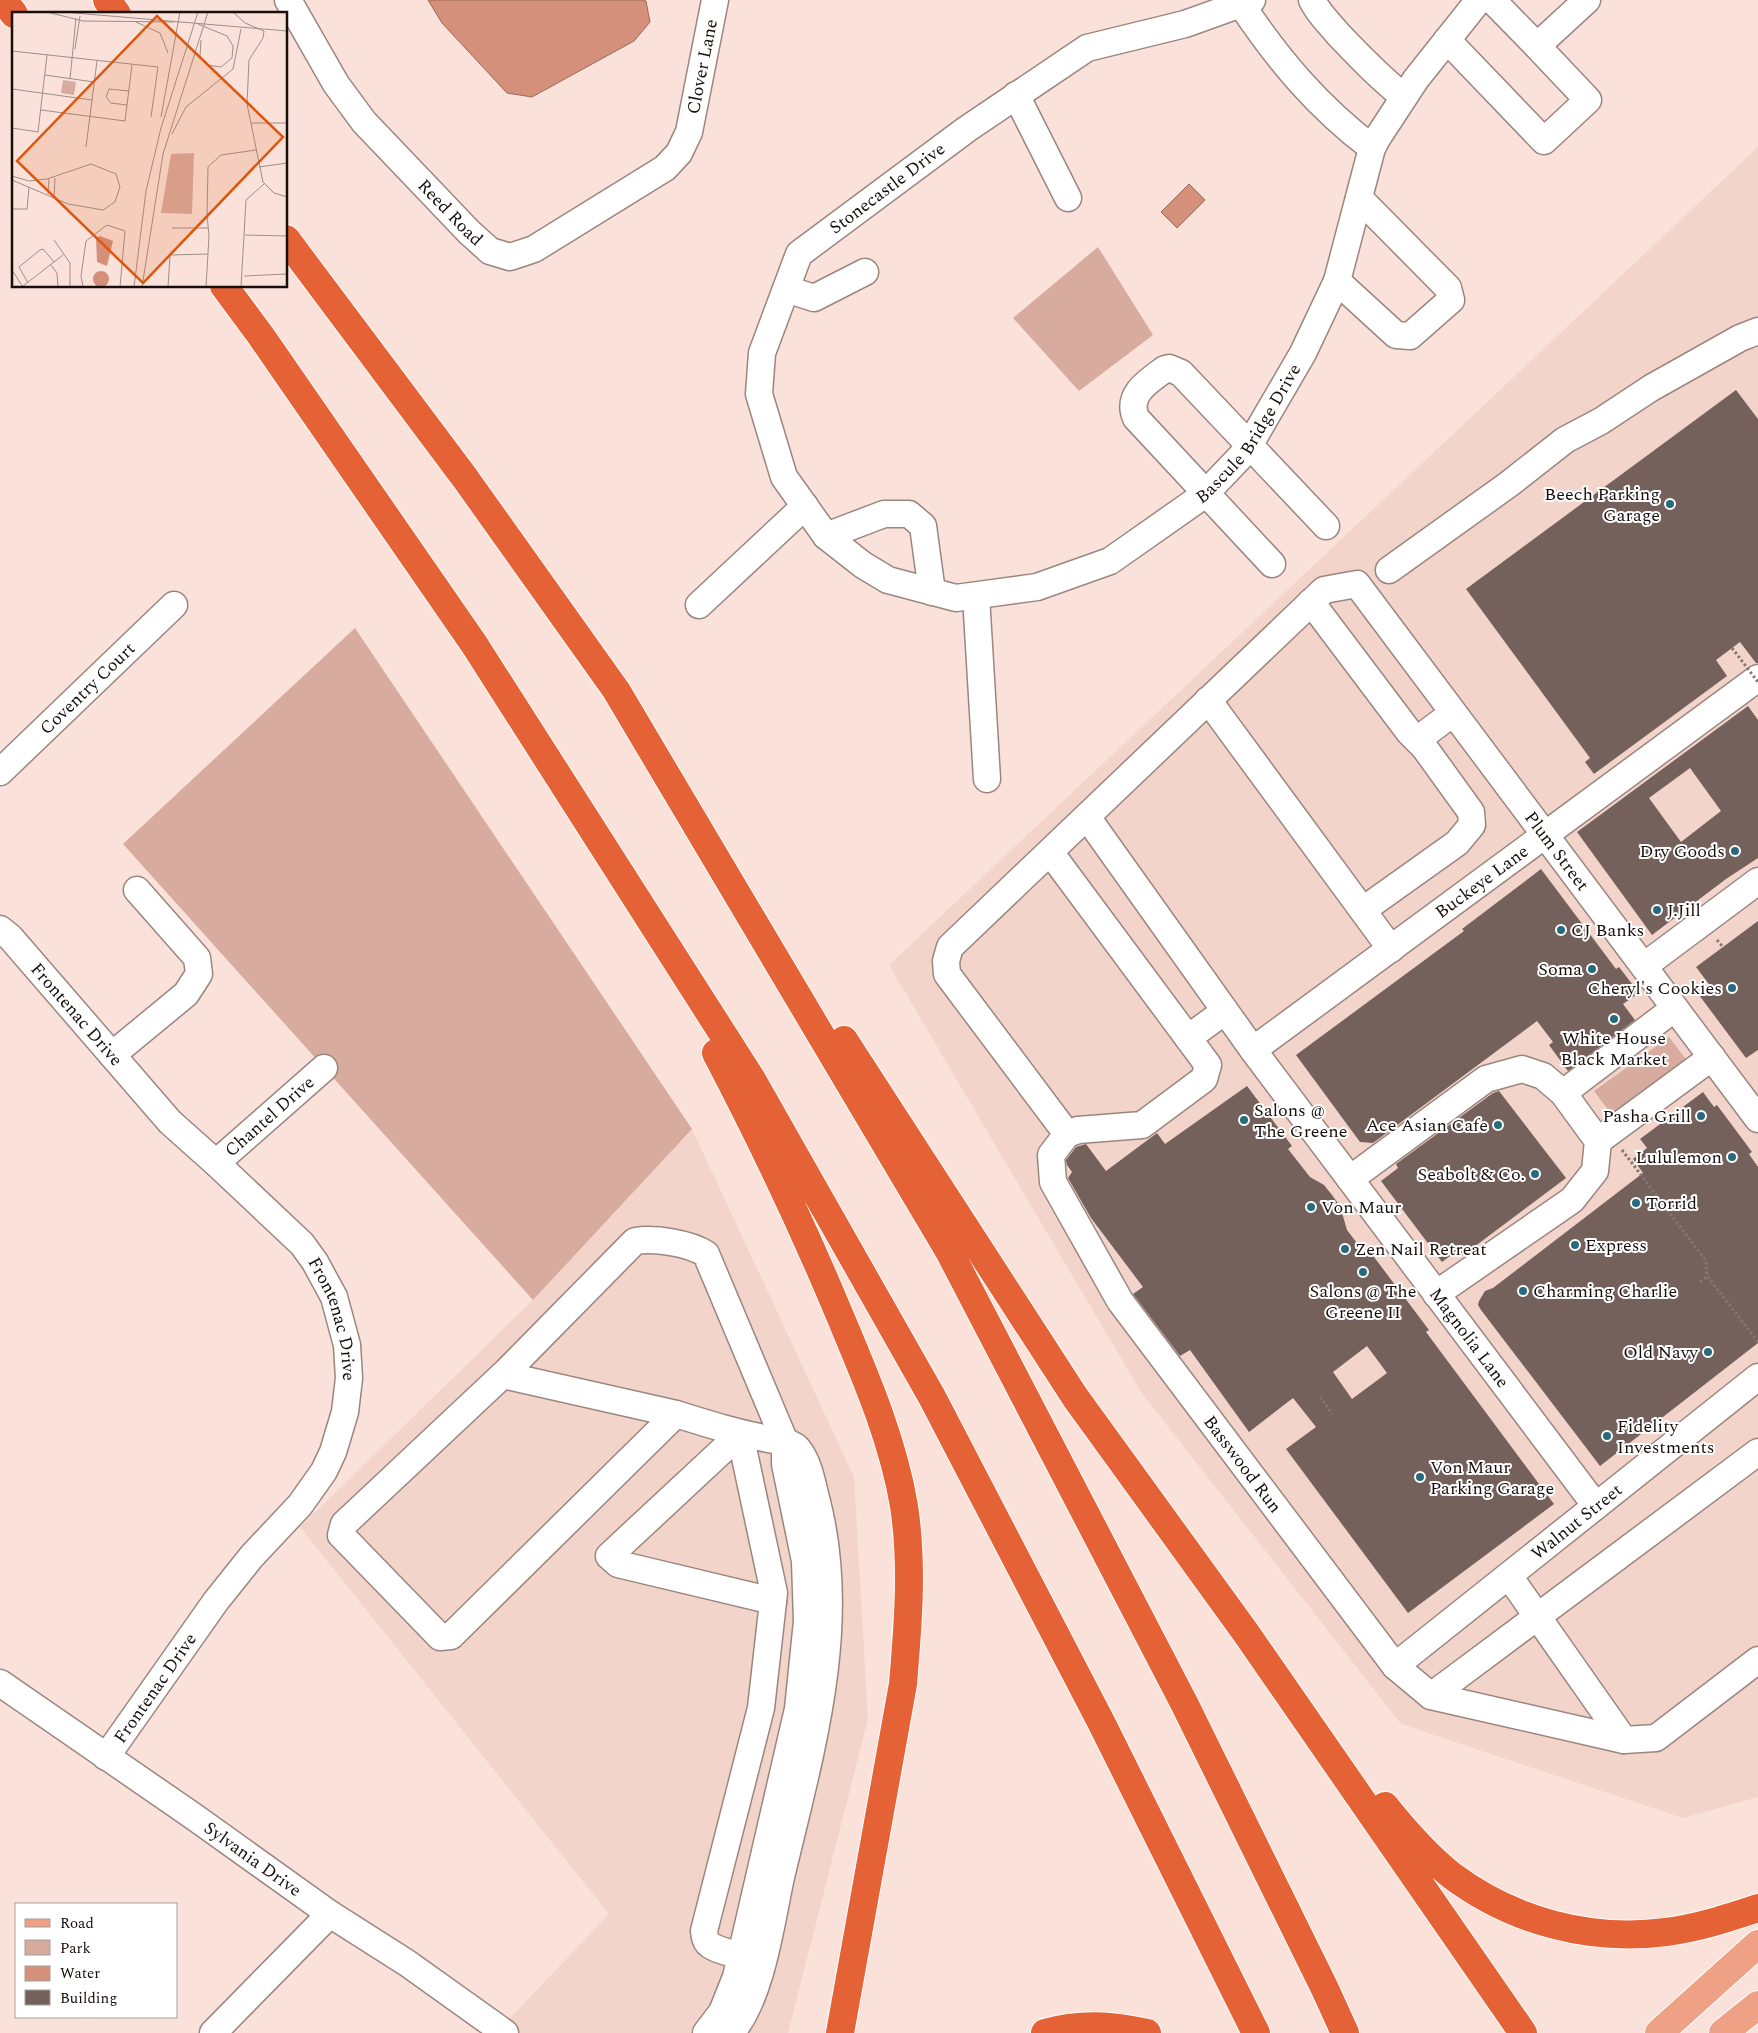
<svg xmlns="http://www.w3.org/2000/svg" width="1758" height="2033" viewBox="0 0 1758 2033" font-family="Spectral,serif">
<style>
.built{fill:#f2d4ca}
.green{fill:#d7ab9d}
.water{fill:#d4907a;stroke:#9b6959}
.building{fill:#75615b;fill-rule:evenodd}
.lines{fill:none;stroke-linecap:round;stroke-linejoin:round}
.minor-casing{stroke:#9b867f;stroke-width:29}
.major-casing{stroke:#fff;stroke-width:30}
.highway-casing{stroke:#fff;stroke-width:30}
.path{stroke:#857671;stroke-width:3;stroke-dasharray:2.5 2.5;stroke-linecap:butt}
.minor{stroke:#fff;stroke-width:26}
.major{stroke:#efa186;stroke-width:28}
.highway{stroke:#e46236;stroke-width:28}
.path-bridge{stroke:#857671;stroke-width:3;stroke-dasharray:2.5 2.5;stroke-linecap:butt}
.poi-dot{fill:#276a7c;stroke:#fff;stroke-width:2}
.labels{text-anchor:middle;stroke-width:4;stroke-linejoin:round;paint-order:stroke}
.street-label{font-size:18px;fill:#160f0c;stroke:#fff}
.poi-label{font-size:18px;fill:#160f0c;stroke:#fff;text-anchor:start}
.inset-road{fill:none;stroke:#9f8e88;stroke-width:1}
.view{fill:#de550c;fill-opacity:0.15;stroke:#de550c;stroke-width:2.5}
.inset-edge{fill:none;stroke:#160f0c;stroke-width:2.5}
</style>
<rect width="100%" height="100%" fill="#fae2db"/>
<!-- built -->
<path class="built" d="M1758 147V1797L1683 1818 1401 1724 1141 1392 889 965Z
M692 1129 854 1477 868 1719 788 2033H496L609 1914 300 1527 533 1300Z"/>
<!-- green -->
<path class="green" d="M1098 247 1153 335 1079 391 1013 318Z
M355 628 692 1129 533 1300 123 844Z
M1669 1037 1688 1062 1613 1116 1594 1091Z"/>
<!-- water -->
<path class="water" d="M428 0H644L646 1 650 22 634 41 532 97 507 93 442 23Z
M1189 184 1205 200 1177 228 1161 212Z"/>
<!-- building -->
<path class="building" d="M1736 390 1758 419V663H1756L1740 642 1716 660 1727 676 1594 774 1585 762 1590 758 1466 589Z
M1748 706 1758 720V858L1726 879 1652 935 1577 832ZM1690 768 1721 811 1681 842 1649 798Z
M1541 869 1616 969 1619 967 1639 993 1623 1004 1635 1020 1568 1071 1549 1045 1553 1042 1537 1021 1373 1143 1360 1142 1296 1055 1464 931 1462 929Z
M1758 921V1050L1746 1058 1699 995 1711 987 1696 967Z
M1247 1086 1292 1146 1288 1149 1310 1177 1324 1185 1332 1195 1340 1206 1347 1230 1363 1251 1368 1249 1429 1330 1426 1332 1554 1504 1408 1613 1286 1449 1316 1427 1293 1398 1249 1432 1190 1350 1180 1356 1133 1294 1143 1287 1091 1218 1068 1178 1072 1172 1067 1165 1066 1160 1076 1147 1086 1144 1106 1171 1157 1133 1165 1144ZM1367 1346 1387 1373 1352 1399 1333 1372Z
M1499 1091 1566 1178 1462 1256 1458 1250 1442 1262 1381 1181 1398 1168 1396 1164 1493 1093Z
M1703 1092 1714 1107 1717 1105 1752 1152 1749 1154 1758 1167V1343L1600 1466 1481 1310 1478 1305 1479 1301 1485 1291 1493 1288 1643 1173 1633 1159 1647 1148 1640 1139Z"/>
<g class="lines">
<defs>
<g id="minor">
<path id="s1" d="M288 0 336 84 364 122 469 232 490 251 510 257 534 249 665 168 679 153 689 132 715 0"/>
<path id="s2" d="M1252 0 1185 24 1087 48 967 129 799 254 762 353 759 394 784 477 826 536 863 565 888 580 956 598 1037 587 1110 561 1204 495 1246 451 1303 353 1337 281 1372 148 1378 137 1416 79 1479 0"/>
<path d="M1312 0C1318 13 1329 23 1338 34 1359 56 1380 78 1404 97"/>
<path d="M1492 0 1537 46 1587 0"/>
<path d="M1241 4C1279 61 1318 107 1372 148"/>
<path d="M1447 40 1544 141 1588 100 1537 46"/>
<path d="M1016 95 1068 198"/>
<path d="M1337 281 1396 335 1410 336 1451 300 1448 288 1359 198"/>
<path d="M786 289 814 298 865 272"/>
<path d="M826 536 884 514H909L923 526 932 592"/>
<path d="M1272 564 1136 418C1126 395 1147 382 1165 369L1169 368 1181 373 1326 526"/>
<path d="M1389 570 1509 484 1565 440 1601 421 1651 388 1740 338 1758 331"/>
<path d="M976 596 987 779"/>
<path d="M1311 602 1409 732 1424 747"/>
<path d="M699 605 805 506"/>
<path d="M1208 700 1391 949"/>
<path id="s3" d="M0 772 174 605"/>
<path id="s4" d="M1087 817 1253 1050 1596 1506"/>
<path d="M1050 852 1208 1065 1204 1079 1142 1125 1078 1130 1067 1134"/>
<path d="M1363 910 1457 843 1472 825 1471 812 1424 747 1421 737 1453 713"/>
<path id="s5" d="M0 929 10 937 170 1122 216 1163 302 1244 315 1262 334 1297 347 1345 349 1378 345 1412 333 1452 324 1471 300 1505 252 1556 216 1601 106 1757"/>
<path d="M1644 966 1758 881"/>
<path d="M1188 1038 1225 1011"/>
<path id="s6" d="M1253 1050 1758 678"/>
<path d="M112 1055 186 994 199 974 197 958 137 890"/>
<path d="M1563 1093 1675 1008"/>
<path id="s7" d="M1758 1119 1357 584 1324 590 950 947 946 961 947 974 1067 1134 1051 1155 1053 1182 1120 1301 1395 1666 1431 1696 1624 1740 1656 1738 1758 1660"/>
<path d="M1598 1141 1712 1057"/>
<path id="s8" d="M216 1163 324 1068"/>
<path d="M1350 1179 1486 1079 1522 1069 1543 1076 1563 1093 1598 1141 1595 1171 1572 1200 1436 1294"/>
<path d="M503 1375 676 1414"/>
<path d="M740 1434 774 1593 761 1708 704 1931C705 1936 704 1941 710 1945 718 1951 746 1957 757 1959"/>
<path d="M740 1434 609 1556 618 1564 773 1601"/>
<path d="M1509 1576 1624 1740"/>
<path id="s9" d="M1395 1666 1758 1377"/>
<path id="s10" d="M0 1683 193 1816 330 1914 407 1963 505 2033"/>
<path d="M1431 1696 1758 1452"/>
<path d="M213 2033 330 1914"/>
<path d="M706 2033 722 2012 736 1977 798 1709 807 1621 805 1561 785 1464V1442L706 1254C689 1243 655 1238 635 1241L507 1371 344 1524 341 1535 440 1637 451 1636 676 1414C708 1424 740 1434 774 1440 782 1441 793 1443 798 1449 810 1464 812 1484 817 1502 849 1627 810 1755 781 1877 771 1923 762 1997 731 2033"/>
</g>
<path id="major" d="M1659 2033 1758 1944
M1723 2033 1758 2005"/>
<path id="highway" d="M3 0 14 14
M107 0 117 14
M286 239 465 478 616 690 949 1251 1184 1703 1325 1989 1345 2033
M224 286 261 336 474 644 751 1078 932 1397 1101 1722 1256 2033
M844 1040 1075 1397 1246 1633 1523 2033
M716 1053C761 1139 803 1227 840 1316 866 1378 893 1440 904 1506 913 1565 908 1625 903 1684L840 2033
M1385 1806C1405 1831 1426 1855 1451 1875 1512 1921 1590 1942 1666 1932 1698 1928 1728 1918 1758 1908
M1045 2033C1080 2023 1112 2025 1147 2033"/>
</defs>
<!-- minor casing -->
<use href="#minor" class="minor-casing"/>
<!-- major casing -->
<use href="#major" class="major-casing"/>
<!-- highway casing -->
<use href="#highway" class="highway-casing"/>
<!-- path -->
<path class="path" d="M1717 940 1723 947
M1622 1150 1706 1261 1707 1276
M1700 1282 1707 1276 1758 1342
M1320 1397 1332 1414"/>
<!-- minor -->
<use href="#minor" class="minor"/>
<!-- major -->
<use href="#major" class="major"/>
<!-- highway -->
<use href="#highway" class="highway"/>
<!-- path-bridge -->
<path class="path-bridge" d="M1732 648 1758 682"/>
</g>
<!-- markers -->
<g class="poi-dot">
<circle cx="1670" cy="504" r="5"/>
<circle cx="1735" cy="851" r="5"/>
<circle cx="1657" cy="910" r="5"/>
<circle cx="1561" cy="930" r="5"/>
<circle cx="1592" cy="969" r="5"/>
<circle cx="1732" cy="988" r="5"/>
<circle cx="1614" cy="1019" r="5"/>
<circle cx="1701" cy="1116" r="5"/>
<circle cx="1244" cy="1120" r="5"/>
<circle cx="1498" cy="1125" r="5"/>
<circle cx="1732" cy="1157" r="5"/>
<circle cx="1535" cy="1174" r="5"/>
<circle cx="1636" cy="1203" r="5"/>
<circle cx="1311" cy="1207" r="5"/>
<circle cx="1575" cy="1245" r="5"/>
<circle cx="1345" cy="1249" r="5"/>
<circle cx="1363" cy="1272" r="5"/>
<circle cx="1523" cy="1291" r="5"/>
<circle cx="1708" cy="1352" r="5"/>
<circle cx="1607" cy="1436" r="5"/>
<circle cx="1420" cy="1477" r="5"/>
</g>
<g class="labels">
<!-- street labels -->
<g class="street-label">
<text dy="6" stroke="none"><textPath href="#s1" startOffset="635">Clover Lane</textPath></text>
<text transform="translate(887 188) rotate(-37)" y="6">Stonecastle Drive</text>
<text dy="6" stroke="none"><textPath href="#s1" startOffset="269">Reed Road</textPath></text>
<text dy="6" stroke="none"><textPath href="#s2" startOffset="1329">Bascule Bridge Drive</textPath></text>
<text dy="6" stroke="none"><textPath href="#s3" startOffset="121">Coventry Court</textPath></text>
<text transform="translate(1557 851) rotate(53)" y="6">Plum Street</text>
<text dy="6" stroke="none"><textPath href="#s6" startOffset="284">Buckeye Lane</textPath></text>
<text dy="6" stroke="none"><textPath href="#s5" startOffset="115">Frontenac Drive</textPath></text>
<text dy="6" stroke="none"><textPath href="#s8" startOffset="71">Chantel Drive</textPath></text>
<text dy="6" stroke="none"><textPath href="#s5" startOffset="520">Frontenac Drive</textPath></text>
<text dy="6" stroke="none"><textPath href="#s4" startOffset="646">Magnolia Lane</textPath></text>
<text dy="6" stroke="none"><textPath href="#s7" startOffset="1841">Basswood Run</textPath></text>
<text dy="6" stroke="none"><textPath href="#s9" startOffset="232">Walnut Street</textPath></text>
<text transform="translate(155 1688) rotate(-55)" y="6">Frontenac Drive</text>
<text dy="6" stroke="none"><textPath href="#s10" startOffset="308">Sylvania Drive</textPath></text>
</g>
<!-- poi labels -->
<g class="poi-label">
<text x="1660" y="500" text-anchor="end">Beech Parking<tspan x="1660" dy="21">Garage</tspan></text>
<text x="1725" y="857" text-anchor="end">Dry Goods</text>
<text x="1667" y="916">J.Jill</text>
<text x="1571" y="936">CJ Banks</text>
<text x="1582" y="975" text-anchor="end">Soma</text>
<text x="1722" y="994" text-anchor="end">Cheryl's Cookies</text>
<text x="1614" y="1044" text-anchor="middle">White House<tspan x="1614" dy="21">Black Market</tspan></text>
<text x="1254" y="1116">Salons @<tspan x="1254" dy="21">The Greene</tspan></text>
<text x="1691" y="1122" text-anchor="end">Pasha Grill</text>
<text x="1488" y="1131" text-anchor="end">Ace Asian Cafe</text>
<text x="1722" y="1163" text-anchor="end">Lululemon</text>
<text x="1525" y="1180" text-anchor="end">Seabolt &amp; Co.</text>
<text x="1646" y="1209">Torrid</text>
<text x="1321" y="1213">Von Maur</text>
<text x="1585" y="1251">Express</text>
<text x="1355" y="1255">Zen Nail Retreat</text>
<text x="1363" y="1297" text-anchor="middle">Salons @ The<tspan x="1363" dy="21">Greene II</tspan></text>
<text x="1533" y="1297">Charming Charlie</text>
<text x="1698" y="1358" text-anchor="end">Old Navy</text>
<text x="1617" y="1432">Fidelity<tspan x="1617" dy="21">Investments</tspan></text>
<text x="1430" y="1473">Von Maur<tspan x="1430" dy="21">Parking Garage</tspan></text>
</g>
</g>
<!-- overview -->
<g transform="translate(12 12)">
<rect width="275" height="275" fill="#fae2db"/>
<path d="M51 68 64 70 62 83 49 81ZM182 141 180 202 149 201 159 142Z" fill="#d7ab9d"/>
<path d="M88 224 101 229 95 254 85 250 84 226ZM81 267a8 8 0 1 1 16 0a8 8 0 1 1-16 0Z" fill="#d4907a"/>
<path class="inset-road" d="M35 0 71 9 162 10M51 0 275 19M221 0 233 11 252 19M124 10 148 21 156 41M186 12 215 24 221 34 220 46 209 55 195 53 188 44 189 28M252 19 251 26 237 48 235 92 251 170 262 181 275 185M63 37 68 4M0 39 146 55 139 105M33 63 82 70M58 67 64 6M0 77 80 88M115 93 99 91 94 85 97 77 117 79M29 98 113 109 120 53M149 105 168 0M239 111H275M0 116 26 120 35 43M160 122 174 95 221 57 229 17M74 135 85 49M247 155 275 151M0 164 17 169 35 167 79 152 104 162 108 175 103 190 91 198 56 192 0 168M36 182 37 167M42 185 43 166M0 197H15L17 175M160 216H196M233 223 275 224M42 228 58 251V275M39 253 45 261 46 275M0 258 11 275M232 264 275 262M16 271 7 255 28 238 31 237 42 250M11 274 51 243M71 275 69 264 74 229 95 213 113 219 108 275M122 275 134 179 149 116 186 0M130 275 151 142 196 0M156 275 158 243 196 242M194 275 197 224 195 203 196 155 209 143 244 138M229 275 234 188 252 172"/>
<path class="view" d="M145 4 271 125 131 271 5 149Z"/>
<rect width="275" height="275" class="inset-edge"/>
</g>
<!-- legend -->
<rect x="15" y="1903" width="162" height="115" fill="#ffffff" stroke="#a29f9e"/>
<rect x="25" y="1919" width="25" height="8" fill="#efa186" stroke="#a29f9e"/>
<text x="60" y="1928" font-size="15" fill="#160f0c">Road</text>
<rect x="25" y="1940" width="25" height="15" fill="#d7ab9d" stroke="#a29f9e"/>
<text x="60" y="1953" font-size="15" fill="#160f0c">Park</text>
<rect x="25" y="1966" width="25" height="15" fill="#d4907a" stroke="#a29f9e"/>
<text x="60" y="1978" font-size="15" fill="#160f0c">Water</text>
<rect x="25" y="1990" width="25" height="15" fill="#75615b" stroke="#a29f9e"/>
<text x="60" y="2003" font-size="15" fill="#160f0c">Building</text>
</svg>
